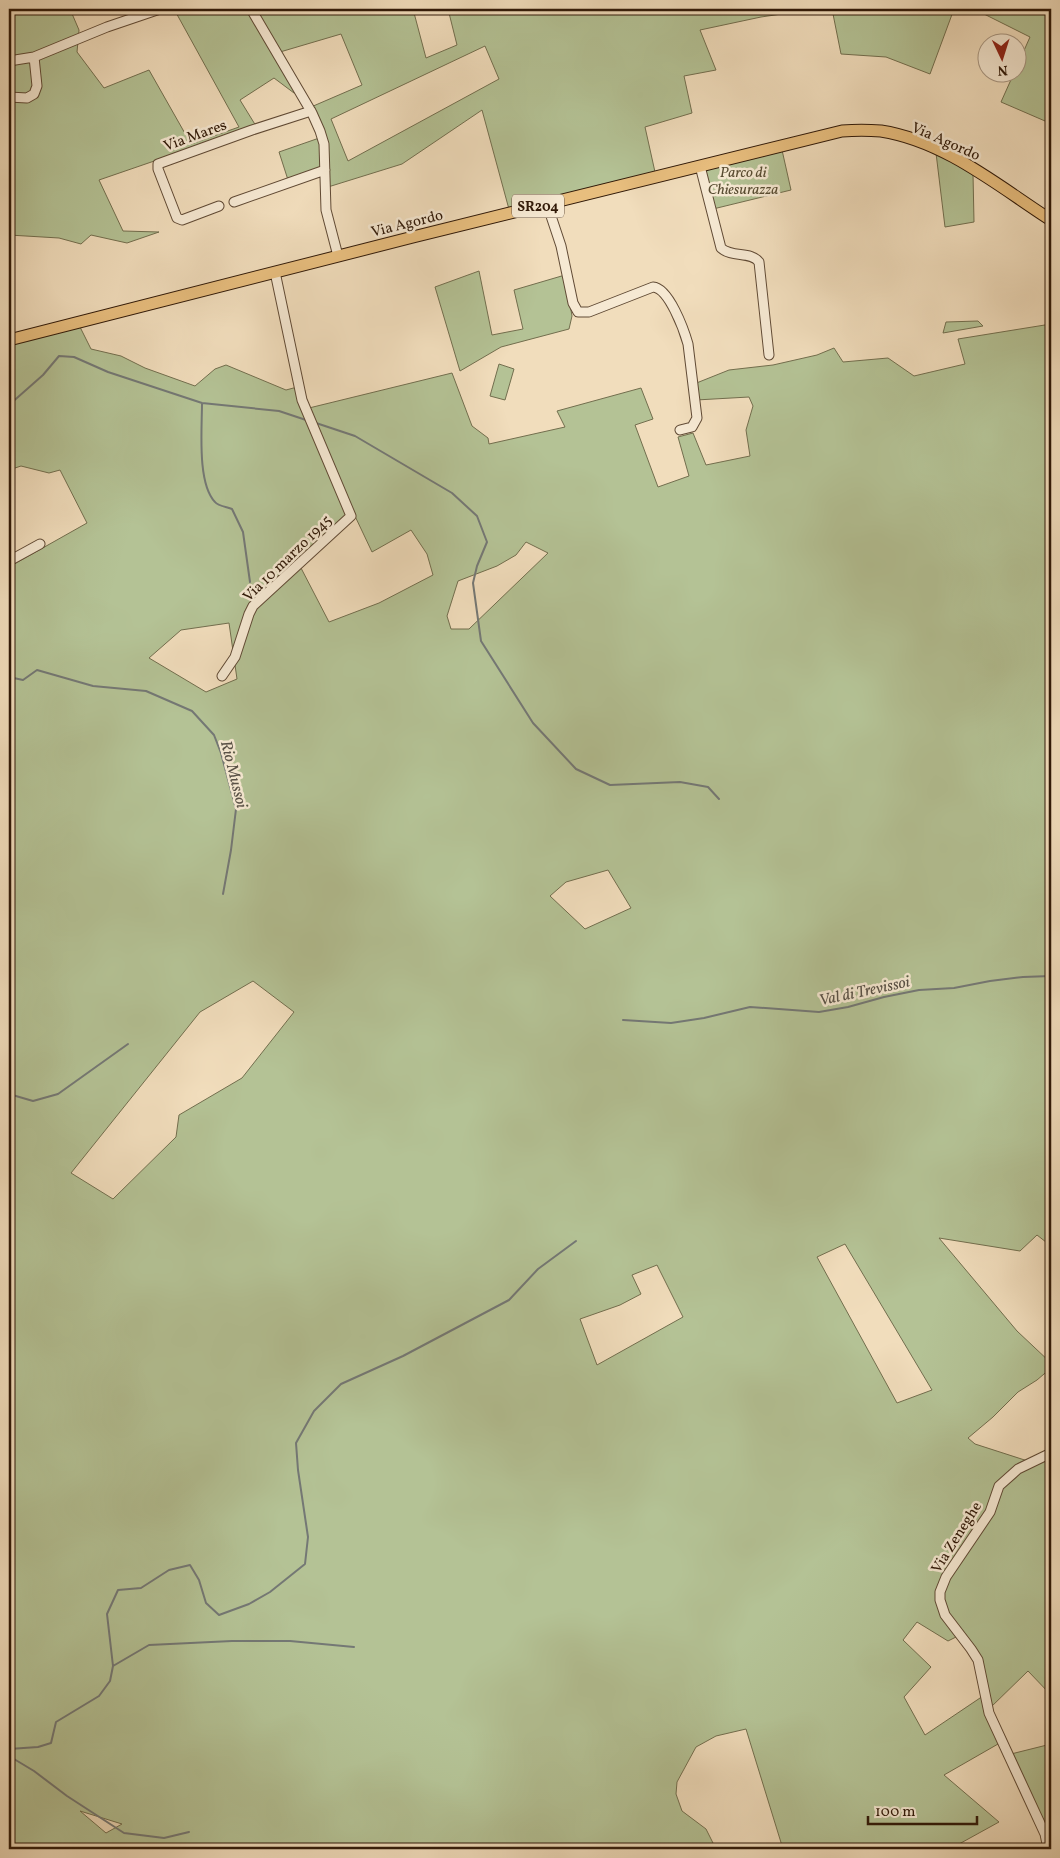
<svg xmlns="http://www.w3.org/2000/svg" width="1060" height="1858" viewBox="0 0 1060 1858" font-family="Vollkorn,serif">
<style>
.green{fill:#b4c295;stroke:#726e4e;fill-rule:evenodd}
.lines{fill:none;stroke-linecap:round;stroke-linejoin:round}
.stream{stroke:#747875;stroke-width:2}
.minor-casing{stroke:#604a35;stroke-width:11}
.major-casing{stroke:#301908;stroke-width:13}
.minor{stroke:#f6e9d3;stroke-width:9}
.major{stroke:#e8be7e;stroke-width:11}
.labels{text-anchor:middle;stroke-width:5;stroke-linejoin:round;paint-order:stroke}
.shield{fill:#f6e9d3;stroke:#6b5745;stroke-width:1}
.shield-label{font-size:14px;font-weight:bold;fill:#301908}
.street-label{font-size:15px;fill:#301908;stroke:#f6e9d3}
.park-label{font-size:15px;font-style:italic;fill:#584c32;stroke:#f6e9d3}
.water-label{font-size:16px;font-style:italic;fill:#585147;stroke:#f6e9d3}
</style>
<rect width="100%" height="100%" fill="#f1ddbc"/>
<filter id="stains"><feTurbulence type="fractalNoise" baseFrequency=".004" numOctaves="4"/><feColorMatrix values="0 0 0 0 .2 0 0 0 0 .09 0 0 0 0 .02 0 0 0 .5 -.17"/></filter>
<radialGradient id="worn" r=".72"><stop offset=".6" stop-color="#630" stop-opacity="0"/><stop offset="1" stop-color="#630" stop-opacity=".3"/></radialGradient>
<!-- green -->
<path class="green" d="M9 9H70L79 30 77 52 104 88 149 70 191 144 239 127 174 9H413L426 58 457 45 448 9H816L761 17 700 30 716 70 684 76 692 113 645 127 657 181 510 213 482 110 402 164 328 187V171L289 183 279 152 325 136 311 107 362 85 341 34 280 52 301 90 294 93 274 78 240 100 256 126 99 180 123 231 159 232 127 243 91 235 81 244 59 238 9 235ZM485 46 499 79 348 161 331 119Z
M832 9H954L930 74 886 57 841 54Z
M974 9H1051V109L1045 121 1001 102 1014 73 1018 72V64L1030 37Z
M782 150 791 190 713 209 703 169Z
M936 153 973 174 974 222 945 227Z
M479 271 492 335 523 329 514 290 565 275 572 316 569 329 501 347 460 371 435 287Z
M978 321 983 326 943 333 946 322Z
M1051 324V1246L1037 1235 1020 1251 939 1238 1017 1331 1051 1363V1368L1037 1380 1018 1392 993 1417 968 1438 975 1444 1037 1464 1051 1456V1695L1028 1671 990 1708 1005 1740 944 1775 999 1822 950 1849H783L746 1729 716 1736 696 1747 677 1782 676 1794 682 1811 706 1829 716 1849H9V765L13 763 9 755V567L87 523 60 470 49 473 21 466 9 470V343L79 325 91 349 121 356 145 368 195 386 215 369 226 365 286 390 301 386 309 408 452 373 472 426 488 438 489 444 565 427 557 411 641 388 653 419 635 425 658 487 689 476 678 437 693 433 706 465 750 456 746 430 753 406 749 397 696 400 694 384 729 370 773 365 817 355 834 348 843 362 888 358 914 376 965 364 958 339ZM354 514 372 552 411 530 427 554 433 575 379 603 329 622 301 568ZM526 542 548 553 469 629H451L447 616 458 581 497 566 516 555ZM229 623 237 679 206 692 149 658 181 630ZM608 870 631 908 585 929 550 896 566 882ZM253 981 294 1012 242 1078 179 1115 176 1137 113 1199 71 1173 200 1012ZM845 1244 932 1390 897 1403 817 1257ZM657 1265 683 1317 597 1365 580 1319 620 1305 641 1294 632 1275ZM917 1622 948 1641 956 1637 977 1662 983 1696 925 1735 904 1697 931 1667 903 1640ZM80 1811 122 1824 106 1833Z
M499 364 514 369 505 400 490 396Z
M1051 1744V1835L1011 1754Z"/>
<g class="lines">
<!-- stream -->
<path class="stream" d="M202 403C202 429 197 483 215 502 218 506 227 507 232 509L243 532 250 582
M9 405 43 375 59 356 74 357 108 372 202 403 279 411 306 420
M316 423 355 436 452 493 477 516 487 542 477 566 473 583 481 641 533 723 576 769 610 785 680 782 708 787 719 799
M9 677 23 680 37 670 93 686 146 691 192 711 214 735 221 753 236 809 231 850 223 894
M623 1020 671 1023 704 1018 750 1007 819 1012 848 1007 884 997 919 990 954 988 990 981 1023 977 1051 976
M9 1094 33 1101 58 1094 128 1044
M113 1666 149 1645 232 1641H290L354 1647
M9 1749 38 1747 51 1743 56 1722 99 1696 110 1681 113 1666 107 1614 118 1590 141 1588 169 1570 190 1565 199 1580 206 1603 219 1615 249 1604 270 1592 305 1564 308 1537 298 1470 296 1443 314 1411 341 1384 403 1356 509 1300 538 1269 576 1241
M9 1756 34 1771 67 1796 124 1833 164 1838 189 1832"/>
<defs>
<path id="minor" d="M251 9 312 113 320 131 324 144 326 210 338 256
M9 61 34 57 107 27 160 9
M9 97 27 98 34 94 37 86 34 57
M700 166 721 248C732 258 751 251 759 262L769 355
M234 202 325 170
M547 204 561 246 573 303 578 312H589L653 287C669 288 684 330 688 344L697 418 692 427 680 430
M219 206 182 220 177 218 158 169V164L252 130 311 111
M9 561 40 544
M222 676 235 657 249 614 253 606 351 516 302 400 275 272
M1048 1849 1045 1834 989 1713 978 1660 971 1649 945 1615 940 1600V1592L946 1577 990 1512 999 1486 1018 1469 1051 1453"/>
<path id="major" d="M9 340 413 237 842 131C855 130 868 130 881 131 945 141 998 186 1051 220"/>
</defs>
<!-- minor casing -->
<use href="#minor" class="minor-casing"/>
<!-- major casing -->
<use href="#major" class="major-casing"/>
<!-- minor -->
<use href="#minor" class="minor"/>
<!-- major -->
<use href="#major" class="major"/>
</g>
<g class="labels">
<!-- shield labels -->
<rect class="shield" x="512" y="194.5" width="52" height="23" rx="4"/>
<g class="shield-label">
<text x="538" y="211">SR204</text>
</g>
<!-- street labels -->
<g class="street-label">
<text transform="translate(195 135) rotate(-20)" y="5">Via Mares</text>
<text transform="translate(946 141) rotate(24)" y="5">Via Agordo</text>
<text transform="translate(407 223) rotate(-14)" y="5">Via Agordo</text>
<text transform="translate(287 558) rotate(-44)" y="5">Via 10 marzo 1945</text>
<text transform="translate(956 1537) rotate(-58)" y="5">Via Zeneghe</text>
</g>
<!-- park labels -->
<g class="park-label">
<text x="743" y="177">Parco di<tspan x="743" dy="17">Chiesurazza</tspan></text>
</g>
<!-- water labels -->
<g class="water-label">
<text transform="translate(235 774) rotate(76)" y="6">Rio Mussoi</text>
<text transform="translate(864 990) rotate(-12)" y="6">Val di Trevissoi</text>
</g>
</g>
<!-- margin -->
<rect width="1060" height="1858" fill="none" stroke="#f1ddbc" stroke-width="30"/>
<rect x="10" y="10" width="1040" height="1838" fill="none" stroke="#301908" stroke-width="2.5"/>
<rect x="15" y="15" width="1030" height="1828" fill="none" stroke="#301908"/>
<!-- north arrow -->
<g transform="translate(1002 58) rotate(176)"><circle r="24" fill="#f6e9d3" stroke="#a79682"/>
<path d="M0-4L9 19L0 12L-9 19Z" fill="#8f2418"/>
<text y="-8" font-size="14" font-weight="bold" text-anchor="middle" fill="#301908">N</text>
</g>
<!-- scale -->
<path d="M868 1816v8h109v-8" fill="none" stroke="#301908" stroke-width="2.5"/>
<text x="875" y="1816" font-size="15" fill="#301908" stroke="#f6e9d3" stroke-width="4" paint-order="stroke">100 m</text>
<rect width="100%" height="100%" filter="url(#stains)"/>
<rect width="100%" height="100%" fill="url(#worn)"/>
</svg>
